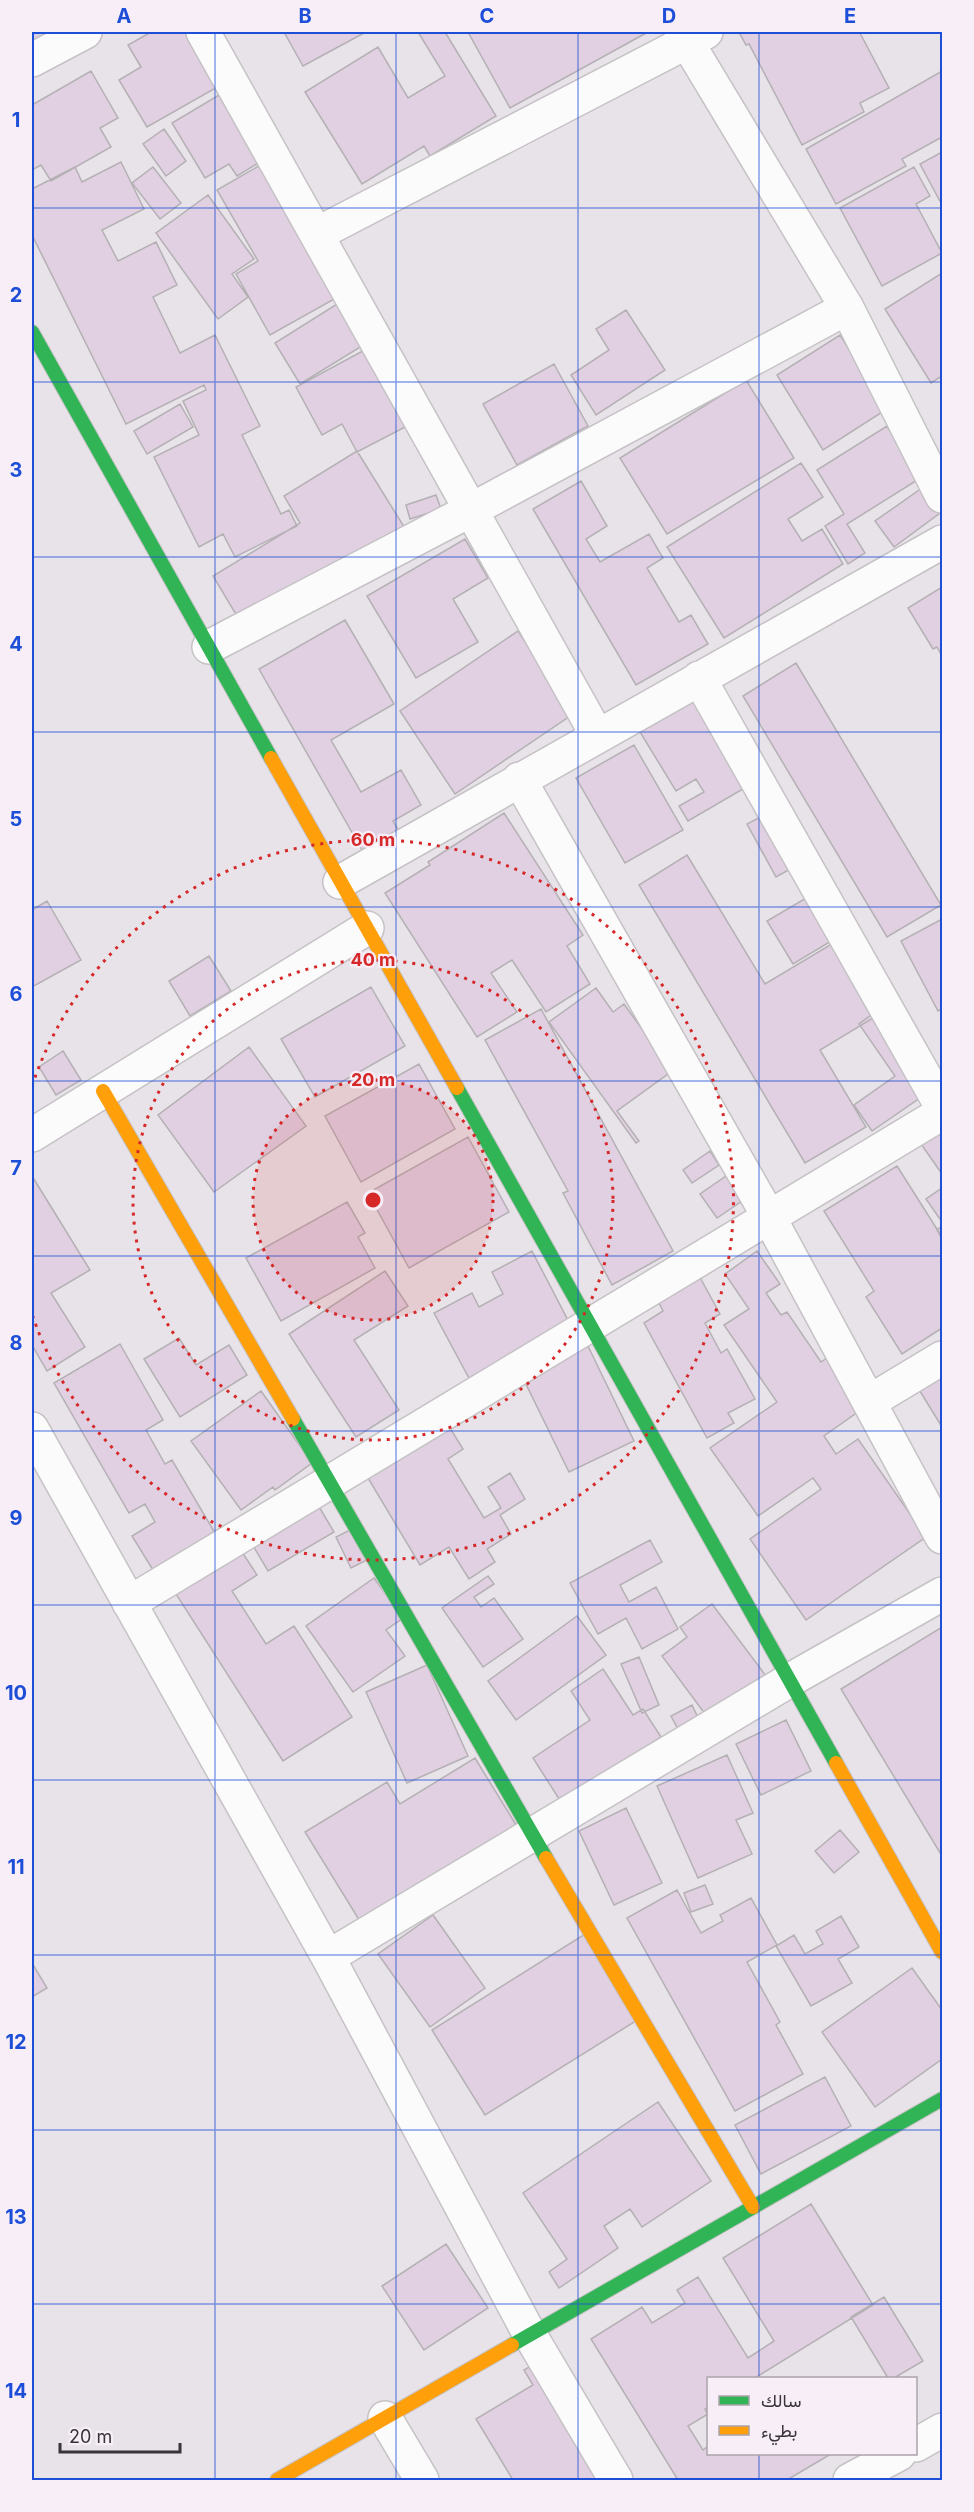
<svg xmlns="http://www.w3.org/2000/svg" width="974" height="2512" viewBox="0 0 974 2512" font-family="Inter,Vazirmatn,sans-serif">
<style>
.building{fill:#e0d0e1;stroke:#b4b0b4;stroke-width:1.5}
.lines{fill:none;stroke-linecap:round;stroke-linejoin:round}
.street-casing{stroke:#c5c2c5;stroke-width:36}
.fast-casing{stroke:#c5c2c5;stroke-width:16}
.slow-casing{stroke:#c5c2c5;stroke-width:16}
.street{stroke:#fcfbfc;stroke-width:33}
.fast{stroke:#30b455;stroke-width:14}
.slow{stroke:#ff9f0a;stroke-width:14}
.grid{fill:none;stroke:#1d4ed8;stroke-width:1.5;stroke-opacity:0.55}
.ring{fill:none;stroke:#d62828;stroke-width:3;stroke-dasharray:3 6}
.centre{fill:#d62828;stroke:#f7eef7;stroke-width:3}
.ring-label{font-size:18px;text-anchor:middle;font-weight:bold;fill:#d62828;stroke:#f7eef7;stroke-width:4.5;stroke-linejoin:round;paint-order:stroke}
.neatline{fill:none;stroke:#1d4ed8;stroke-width:2}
.grid-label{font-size:20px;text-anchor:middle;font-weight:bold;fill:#1d4ed8}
</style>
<rect width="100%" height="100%" fill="#e8e3e8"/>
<!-- building -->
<path class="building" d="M32 32H47L49 35 32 45Z
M151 32H190L221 85 147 127 119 80 141 67 128 45Z
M284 32H363L364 33 303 66Z
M418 32H445L496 116 430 156 424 146 362 184 305 92 378 47 408 98 445 76Z
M468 32H648L510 108Z
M739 32H864L860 33 889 88 860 103 864 112 802 145 749 44 746 45Z
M91 71 118 118 100 128 111 147 51 181 41 165 32 170V105Z
M942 71V137L902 159 906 166 836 204 806 149Z
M229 89 270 156 237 176 229 164 205 178 172 123Z
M164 129 186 161 166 176 143 144Z
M942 152V205L920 164Z
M269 160 345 293 270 335 236 274 258 261 217 190Z
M121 162 144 209 102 230 118 261 156 242 177 285 153 297 180 353 215 335 260 426 242 435 281 514 289 510 297 526 235 557 223 534 199 547 154 457 199 435 183 401 206 390 204 385 126 424 32 235V189L75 167 82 182Z
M153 167 181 203 160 219 132 183Z
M914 167 930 196 916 204 942 253 882 286 840 208Z
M208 195 254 259 232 274 248 297 218 319 156 233Z
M942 273V376L931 383 885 309Z
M337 304 362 346 300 384 275 343Z
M626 310 665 370 596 415 571 375 609 350 596 329Z
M840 335 887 409 823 450 777 375Z
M370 347 411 424 357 452 342 424 322 435 296 387Z
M554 364 588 426 517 465 483 404Z
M746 380 794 458 667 534 620 458Z
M180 404 193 427 147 454 134 431Z
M887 426 919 479 847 524 865 553 848 564 825 526 844 514 817 470Z
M357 451 411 538 249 636 213 576 300 523 284 496Z
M801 463 823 497 788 519 802 541 822 529 843 564 724 638 667 547Z
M581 481 607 526 586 539 600 562 649 534 663 558 647 568 679 622 691 615 708 644 636 685 533 509Z
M922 488 940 513 894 547 875 521Z
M436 495 441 509 410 519 406 505Z
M465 539 488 578 453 599 478 642 416 678 367 596Z
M942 587V656L937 647 933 649 908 608Z
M345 620 394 704 331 740 361 792 401 770 421 805 393 821 402 836 366 857 259 669Z
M518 631 573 714 455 794 400 711Z
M796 663 941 905 887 937 743 696Z
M704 695 755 782 688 821 679 806 704 792 696 779 676 791 640 732Z
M634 745 683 830 625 863 576 778Z
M774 810 803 862 776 877 747 824Z
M504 813 583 935 567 946 590 984 546 1012 512 960 491 973 517 1012 477 1037 385 893 430 865 428 862Z
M687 855 765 984 840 939 883 1012 820 1050 866 1127 805 1163 639 885Z
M818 891 843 934 793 964 767 921Z
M47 901 81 960 32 987V910Z
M942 919V1009L938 1011 901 941Z
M209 956 231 991 190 1016 169 981Z
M371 987 405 1046 315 1097 281 1039Z
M596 988 613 1012 624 1004 672 1071 617 1111 639 1141 636 1143 549 1022Z
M541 1009 673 1251 612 1285 563 1193 568 1191 485 1040Z
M879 1009 933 1089 872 1131 854 1105 895 1076 859 1024Z
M249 1047 306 1126 214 1192 158 1115Z
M63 1051 81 1080 56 1095 39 1067Z
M419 1064 455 1129 361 1182 325 1116Z
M942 1129V1174L921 1144Z
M468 1137 509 1212 409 1268 368 1193Z
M710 1151 719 1165 692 1183 683 1170Z
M897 1166 942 1237V1328L902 1354 866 1297 874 1291 824 1211Z
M729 1174 745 1199 717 1218 700 1194Z
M32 1176 90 1270 51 1293 85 1347 47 1371 32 1345Z
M942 1188V1222L926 1199Z
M347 1202 365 1233 358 1237 375 1268 281 1321 246 1258Z
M942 1226V1239L937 1230Z
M532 1251 571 1326 470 1380 434 1313 472 1293 479 1307 503 1294 492 1272Z
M757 1251 780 1284 766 1293 781 1315 787 1312 821 1362 827 1358 862 1409 824 1436 836 1454 858 1439 926 1537 806 1620 750 1539 821 1489 813 1478 758 1516 710 1448 777 1402 724 1325 749 1309 725 1274Z
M385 1271 408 1306 354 1340 399 1410 356 1437 289 1334Z
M697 1272 720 1314 705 1323 721 1353 727 1349 755 1399 728 1413 734 1423 707 1438 644 1323 663 1311 655 1295Z
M179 1338 196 1365 229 1345 247 1375 180 1417 144 1359Z
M586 1342 634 1441 569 1472 521 1374Z
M120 1344 163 1420 146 1430 165 1464 172 1460 215 1533 153 1570 132 1536 155 1522 145 1504 129 1513 54 1383Z
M942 1355V1427L910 1375Z
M261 1391 312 1463 275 1490 273 1487 241 1510 191 1441Z
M450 1428 463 1449 448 1459 484 1518 501 1508 488 1487 510 1473 525 1499 500 1515 511 1534 487 1549 495 1562 469 1579 449 1547 420 1565 368 1478Z
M318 1505 334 1532 268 1571 252 1544Z
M354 1528 369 1559 351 1568 336 1537Z
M650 1540 662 1562 620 1585 629 1602 656 1587 678 1629 642 1649 626 1618 598 1634 570 1583Z
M242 1552 257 1575 232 1591 266 1644 294 1626 352 1717 283 1761 176 1594Z
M488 1576 494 1584 474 1597 481 1607 494 1598 523 1639 483 1667 442 1608Z
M374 1578 403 1618 386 1630 405 1656 353 1692 306 1626Z
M712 1604 769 1680 711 1722 662 1656 687 1637 680 1627Z
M577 1616 606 1655 516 1720 488 1681Z
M942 1627V1856L841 1689Z
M639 1657 659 1705 642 1713 621 1664Z
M427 1665 468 1756 407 1783 366 1692Z
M603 1669 633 1715 643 1709 661 1737 561 1802 533 1758 590 1720 571 1691Z
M692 1705 700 1722 680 1733 671 1716Z
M786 1720 811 1771 761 1795 736 1744Z
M727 1755 753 1813 736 1820 752 1854 698 1878 657 1786Z
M475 1758 518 1828 361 1923 305 1832 387 1782 400 1804Z
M626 1808 662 1883 614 1905 579 1831Z
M840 1830 859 1852 834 1873 815 1851Z
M705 1885 713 1904 691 1912 684 1893Z
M677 1890 701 1933 723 1921 720 1915 751 1898 777 1945 747 1962 780 2022 776 2025 803 2074 735 2111 627 1918Z
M433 1915 485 1988 430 2027 378 1954Z
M841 1916 859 1947 838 1959 852 1983 811 2006 776 1946 794 1935 805 1954 823 1944 816 1931Z
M585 1934 639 2019 485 2115 432 2030Z
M32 1963 47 1988 32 1997Z
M912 1968 942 2010V2059L875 2107 822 2032Z
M825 2077 851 2126 761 2174 735 2125Z
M658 2102 711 2181 642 2227 630 2209 604 2226 618 2248 559 2288 549 2272 567 2259 523 2193Z
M811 2204 873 2305 755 2378H708V2407L705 2409 708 2414 688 2426 703 2450 708 2446V2454H831L787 2480H678L591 2339 642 2307 652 2323 685 2303 677 2290 698 2277 748 2358 774 2341 723 2258Z
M446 2244 488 2308 424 2350 382 2286Z
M884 2297 923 2361 894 2378H888L851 2317Z
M554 2353 604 2480H513L476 2419 533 2385 524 2370Z"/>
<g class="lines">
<defs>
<path id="street" d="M203 32 597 735
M681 32 847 308 942 496
M32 60 85 32
M317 234 706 32
M209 647 471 510 847 308
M699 678 942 1107
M519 779 769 1217 942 1537
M340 882 942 542
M32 1135 367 928
M869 1402 942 1358
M32 1429 328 1957 530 2335 616 2480
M129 1603 942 1113
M328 1957 790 1680 942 1594
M385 2418 422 2480
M916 2445 942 2430
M850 2480 899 2454"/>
<path id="fast" d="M32 332 271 758
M457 1088 836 1763
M293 1419 546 1858
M512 2345 942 2099"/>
<path id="slow" d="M271 758 457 1088
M103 1091 293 1419
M836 1763 942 1952
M546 1858 753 2207
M277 2480 512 2345"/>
</defs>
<!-- street casing -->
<use href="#street" class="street-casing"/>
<!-- fast casing -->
<use href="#fast" class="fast-casing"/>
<!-- slow casing -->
<use href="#slow" class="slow-casing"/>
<!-- street -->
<use href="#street" class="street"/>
<!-- fast -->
<use href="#fast" class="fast"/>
<!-- slow -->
<use href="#slow" class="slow"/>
</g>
<!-- grid -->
<path class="grid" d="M215 32V2480M396 32V2480M578 32V2480M759 32V2378M32 208H942M32 382H942M32 557H942M32 732H942M32 907H942M32 1081H942M32 1256H942M32 1431H942M32 1605H942M32 1780H942M32 1955H942M32 2130H942M32 2304H942M759 2454V2480"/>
<!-- distance rings -->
<circle cx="373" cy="1200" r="120" fill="#d62828" fill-opacity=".12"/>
<g class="ring">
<circle cx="373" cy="1200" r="120"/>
<circle cx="373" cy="1200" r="240"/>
<path d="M32 1086A360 360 0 1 1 32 1314"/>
</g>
<circle cx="373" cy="1200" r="9" class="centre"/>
<g class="ring-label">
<text x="373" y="846">60 m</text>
<text x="373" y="966">40 m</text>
<text x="373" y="1086">20 m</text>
</g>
<!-- border -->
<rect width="974" height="2512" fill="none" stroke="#f7eef7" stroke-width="66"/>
<!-- legend -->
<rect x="707" y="2377" width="210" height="78" fill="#f7eef7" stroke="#aba4ab" stroke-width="1.5"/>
<rect x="719" y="2396" width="30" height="9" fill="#30b455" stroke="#aba4ab" stroke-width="1.5"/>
<text x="761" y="2407" font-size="18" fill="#383538">سالك</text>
<rect x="719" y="2426" width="30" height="9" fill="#ff9f0a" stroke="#aba4ab" stroke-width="1.5"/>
<text x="761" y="2437" font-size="18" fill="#383538">بطيء</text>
<!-- scale -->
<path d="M60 2443v9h120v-9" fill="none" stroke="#383538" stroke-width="3"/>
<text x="69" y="2443" font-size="18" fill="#383538" stroke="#f7eef7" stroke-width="4.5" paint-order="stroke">20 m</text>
<rect x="33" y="33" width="908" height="2446" class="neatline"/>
<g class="grid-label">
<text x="124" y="23">A</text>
<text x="305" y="23">B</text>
<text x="487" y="23">C</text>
<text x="669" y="23">D</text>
<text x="850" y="23">E</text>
<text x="16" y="127">1</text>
<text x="16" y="302">2</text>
<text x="16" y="477">3</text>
<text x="16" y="651">4</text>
<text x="16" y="826">5</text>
<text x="16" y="1001">6</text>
<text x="16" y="1175">7</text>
<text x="16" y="1350">8</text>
<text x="16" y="1525">9</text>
<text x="16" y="1700">10</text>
<text x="16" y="1874">11</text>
<text x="16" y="2049">12</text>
<text x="16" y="2224">13</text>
<text x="16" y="2398">14</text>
</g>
</svg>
